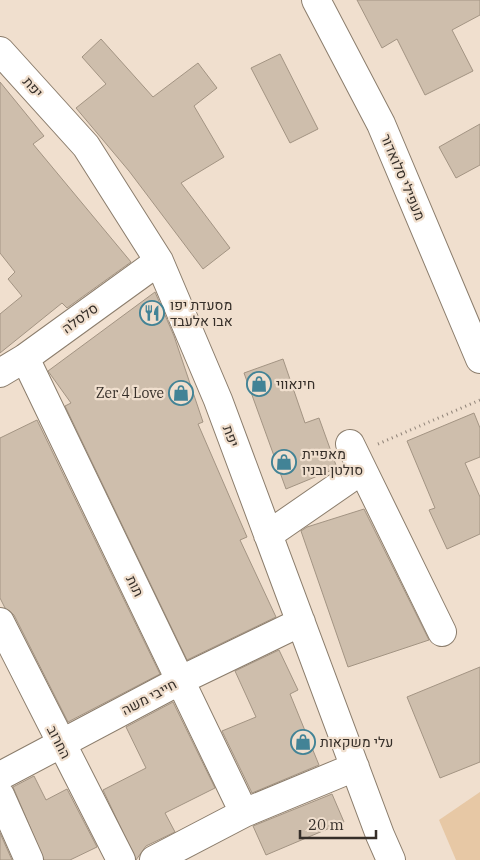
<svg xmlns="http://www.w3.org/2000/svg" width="480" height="860" viewBox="0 0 480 860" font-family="'IBM Plex Serif',Heebo,serif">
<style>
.green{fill:#e7c8a5}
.building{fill:#cebeac;stroke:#a39483}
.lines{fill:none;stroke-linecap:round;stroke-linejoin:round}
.minor-casing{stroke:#8b7d6c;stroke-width:30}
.path{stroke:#8e8277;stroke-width:3;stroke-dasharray:1 4;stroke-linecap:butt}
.minor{stroke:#fff;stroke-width:28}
.labels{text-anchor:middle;stroke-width:4.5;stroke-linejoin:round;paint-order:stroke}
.street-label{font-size:14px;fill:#362f29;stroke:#f0dfce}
.poi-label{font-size:14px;fill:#362f29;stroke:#f0dfce;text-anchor:start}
</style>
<rect width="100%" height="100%" fill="#f0dfce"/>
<!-- green -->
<path class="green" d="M480 792V860H456L439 820Z"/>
<!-- building -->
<path class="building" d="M357 0H480V15L452 30 473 71 425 95 397 39 382 48Z
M101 39 153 97 198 63 217 88 194 106 224 157 181 183 230 248 203 269 129 171 76 108 106 84 82 57Z
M280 54 318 129 290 143 251 68Z
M0 82 44 136 33 144 131 262 67 308 62 303 0 353V314L22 296 8 279 15 272 0 253Z
M480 124V165L456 178 439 147Z
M155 292 174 336 203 422 198 424 247 537 240 540 276 617 187 660 65 406 71 403 48 371Z
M283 359 305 423 319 418 337 468 286 489 244 373Z
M474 413 480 428V457L465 463 480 497V534L447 549 429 510 435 508 407 441Z
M37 420 160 674 68 722 14 615 5 608 0 598V438Z
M364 509 429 640 348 667 301 531 307 527Z
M279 650 298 690 290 694 319 765 252 793 222 731 256 717 235 671Z
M480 667V762L440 778 407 697Z
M173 702 215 788 165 813 175 832 146 846 136 860 103 790 146 768 126 727Z
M34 776 46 800 67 789 97 847 70 860H44L13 787Z
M332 794 344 822 266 855 253 826Z
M0 833 12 860H0Z"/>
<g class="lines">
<defs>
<path id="minor" d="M316 0 381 124 480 359
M0 51 86 146 159 261 218 400 380 835 391 860
M25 358 244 813
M0 373 25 358 159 261
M350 444 442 632
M268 535 362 470
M0 622 121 860
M0 776 181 680 301 622
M0 795 29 860
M154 860 244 813 355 767"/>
</defs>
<!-- minor casing -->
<use href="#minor" class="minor-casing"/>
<!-- path -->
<path class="path" d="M378 444 480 400"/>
<!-- minor -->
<use href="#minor" class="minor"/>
</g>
<!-- icons -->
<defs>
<symbol id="restaurant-ring" viewBox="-11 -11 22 22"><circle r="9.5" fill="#f0dfce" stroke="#428396" stroke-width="1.5"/><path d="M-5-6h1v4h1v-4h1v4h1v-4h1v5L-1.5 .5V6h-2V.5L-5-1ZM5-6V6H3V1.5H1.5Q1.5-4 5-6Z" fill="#428396"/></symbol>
<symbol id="shop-ring" viewBox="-11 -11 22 22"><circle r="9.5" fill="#f0dfce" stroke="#428396" stroke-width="1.5"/><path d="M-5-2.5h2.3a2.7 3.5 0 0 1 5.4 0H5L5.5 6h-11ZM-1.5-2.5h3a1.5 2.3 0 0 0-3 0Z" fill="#428396"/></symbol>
</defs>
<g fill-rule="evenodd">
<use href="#restaurant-ring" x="138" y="299" width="28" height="28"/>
<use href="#shop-ring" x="245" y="370" width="28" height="28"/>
<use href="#shop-ring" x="167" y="379" width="28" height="28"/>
<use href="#shop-ring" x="270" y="448" width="28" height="28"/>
<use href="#shop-ring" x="289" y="728" width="28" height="28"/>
</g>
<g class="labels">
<!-- street labels -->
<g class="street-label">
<text transform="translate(33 87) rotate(48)" y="5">יפת</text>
<text transform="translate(403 177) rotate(67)" y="5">מעפילי סלואדור</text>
<text transform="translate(80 318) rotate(-36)" y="5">סלסלה</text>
<text transform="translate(231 436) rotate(70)" y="5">יפת</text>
<text transform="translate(135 586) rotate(64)" y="5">תות</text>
<text transform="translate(149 697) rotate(-28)" y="5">חייבי משה</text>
<text transform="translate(59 742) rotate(63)" y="5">החרוב</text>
</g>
<!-- poi labels -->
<g class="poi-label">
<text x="170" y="310">מסעדת יפו<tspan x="170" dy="16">אבו אלעבד</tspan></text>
<text x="276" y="389">חינאווי</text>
<text x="164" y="398" text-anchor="end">Zer 4 Love</text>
<text x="302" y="459">מאפיית<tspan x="302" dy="16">סולטן ובניו</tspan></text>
<text x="320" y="747">עלי משקאות</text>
</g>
</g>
<!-- scale -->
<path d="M300 830v8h76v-8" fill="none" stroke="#362f29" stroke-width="2.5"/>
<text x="308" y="830" font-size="15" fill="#362f29" stroke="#f0dfce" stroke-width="4" paint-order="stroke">20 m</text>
</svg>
